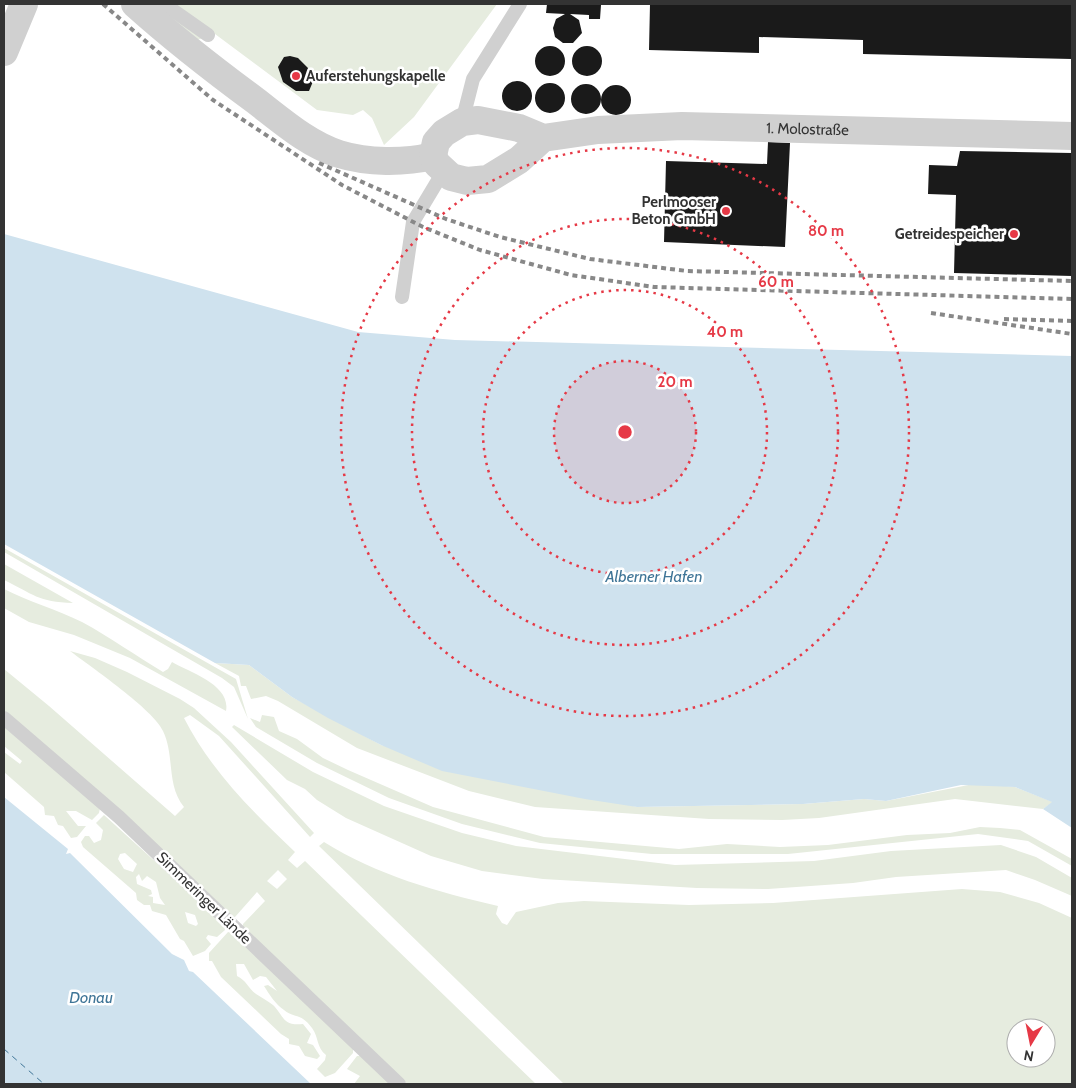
<svg xmlns="http://www.w3.org/2000/svg" width="1076" height="1088" viewBox="0 0 1076 1088" font-family="Cabin,sans-serif">
<style>
.green{fill:#e6ecdf;fill-rule:evenodd}
.water{fill:#cfe2ee}
.lines{fill:none;stroke-linecap:round;stroke-linejoin:round}
.ferry{stroke:#3f7597;stroke-width:1;stroke-dasharray:6 5;stroke-linecap:butt}
.building{fill:#1a1a1a}
.service{stroke:#d0d0d0;stroke-width:14}
.minor{stroke:#d0d0d0;stroke-width:28}
.rail{stroke:#888;stroke-width:4;stroke-dasharray:5 4;stroke-linecap:butt}
.ring{fill:none;stroke:#e63946;stroke-width:2.5;stroke-dasharray:2.5 5}
.poi-dot{fill:#e63946;stroke:#fff;stroke-width:2}
.labels{text-anchor:middle;stroke-width:5;stroke-linejoin:round;paint-order:stroke}
.poi-label{font-size:15px;font-weight:bold;fill:#333;stroke:#fff;text-anchor:end}
.street-label{font-size:15px;fill:#333;stroke:#fff}
.water-label{font-size:16px;font-style:italic;fill:#3f7597;stroke:#fff}
.centre{fill:#e63946;stroke:#fff;stroke-width:2.5}
.ring-label{font-size:15px;text-anchor:middle;font-weight:bold;fill:#e63946;stroke:#fff;stroke-width:5;stroke-linejoin:round;paint-order:stroke}
</style>
<rect width="100%" height="100%" fill="#fff"/>
<!-- green -->
<path class="green" d="M154 4H497L414 117 384 145 372 118 363 110 353 115 317 110 215 34 194 41Z
M4 548 236 679 248 719 234 687 222 678 4 552Z
M4 564 73 603C38 602 33 594 4 580Z
M4 589C29 602 56 609 82 622 110 637 136 656 163 672L168 669 172 662C191 673 231 685 226 711L130 658 74 635 29 622 4 608Z
M70 651 95 658 127 672 180 699 194 708 231 742 314 833 310 837 219 736 190 715 184 718C211 771 253 812 295 852L288 860 297 868 305 861 536 1084H407L243 927V924L265 901 257 892 235 917H231L4 713V669L49 706 175 816 184 807C166 785 175 756 163 731 154 710 91 667 70 651ZM278 870 287 879 277 889 267 881Z
M215 663 249 665 292 697 381 745 637 807 803 804 864 799 886 801 979 783 1015 787 1053 802 1043 809 955 799 819 818 782 820 709 819 535 807 469 791 357 748 278 701 266 696 251 699 246 686H241L239 676Z
M262 715 274 717 279 731 297 739 323 758 348 770 433 807 544 837 679 849 727 844 780 847 828 845 907 835 950 833 980 827 1000 828 1020 830 1072 859V866L1028 841 978 834 788 854H652L540 843 462 824 389 798 317 763 256 727 250 718 260 722Z
M234 725 313 772 384 806 462 833 516 846 675 865 814 861 891 851 1001 845 1036 857 1072 878V896L1035 880 1006 870 896 877 853 883 768 889 697 888 543 879 482 871 431 856 346 818 317 800 305 789 287 780 232 727Z
M4 726 100 808 99 813 92 820 76 811H66L78 826H86L77 837 71 838 63 826 58 825 54 816 45 815 44 807 4 772V752L20 764 22 761 4 746Z
M104 815 224 924 225 930 217 937 208 935 206 938 211 944 205 951 193 956 184 941 180 939 166 915 152 911 150 905H144L137 900 136 893 83 847 81 842 85 836H89L94 843 101 840 103 830 96 823ZM125 853 137 864 133 872 124 869 118 859 120 854ZM139 874 142 881 147 876 156 882 160 898 165 905 153 903V897L148 896 152 894 151 890 137 884 136 877ZM185 912 195 915 198 924 196 926 188 923Z
M324 842C377 875 437 892 498 906L496 914 502 923 507 925 516 912 558 903 584 901 689 905 773 903 962 889 1000 892 1039 903 1072 918V1084H564L319 846ZM1016 1028H1046V1058H1016Z
M228 932 233 933 353 1047V1053L335 1073 325 1077 317 1069 325 1060 326 1055C316 1047 319 1037 312 1028 300 1012 295 1019 284 1010 276 1005 269 994 264 986L268 985 277 991 266 977 260 976 253 980 244 964H236L237 976C246 980 248 988 256 994 262 998 268 1001 273 1005 285 1017 282 1026 303 1024L311 1034 307 1043 313 1045 320 1056 317 1059 305 1056 299 1046 289 1044V1039L281 1034 221 977 212 961H209V953Z
M357 1056H362L391 1084H354L360 1076 347 1069Z"/>
<!-- water -->
<path class="water" d="M4 234 358 332 455 340 1072 356V828L1043 809 1052 802 1015 787 961 785 886 801 864 799 803 804 637 807 585 799 442 771 381 745 328 718 292 697 249 665 215 663 4 544Z
M4 797 68 849 66 854 70 853 172 954 184 960 189 971 193 972 311 1084H4Z"/>
<g class="lines">
<!-- ferry -->
<path class="ferry" d="M4 1049 44 1084"/>
</g>
<!-- building -->
<path class="building" d="M547 4 601 5 600 19H589V15L570 14 579 20 582 33 573 43H563L555 37 553 28 556 19 565 14 546 13Z
M650 4H1072V59L863 54V40L759 37V53L649 50Z
M535 61a15 15 0 1 1 30 0a15 15 0 1 1-30 0Z
M572 61a15 15 0 1 1 30 0a15 15 0 1 1-30 0Z
M290 56 298 58 311 71 314 79 309 91H296L283 82 278 67 284 57Z
M502 96a15 15 0 1 1 30 0a15 15 0 1 1-30 0Z
M535 98a15 15 0 1 1 30 0a15 15 0 1 1-30 0Z
M571 99a15 15 0 1 1 30 0a15 15 0 1 1-30 0Z
M601 100a15 15 0 1 1 30 0a15 15 0 1 1-30 0Z
M768 142 790 143 785 247 664 242 666 161 767 164Z
M960 151 1072 153V276L954 273 956 195 928 194 929 165 957 166Z"/>
<g class="lines">
<!-- service -->
<path class="service" d="M164 4 208 35
M462 122 473 79 520 4
M402 297 413 222 443 172
M4 718 119 817 399 1084"/>
<!-- minor -->
<g class="minor">
<path d="M135 4C174 39 214 70 256 101 282 121 308 144 339 154 368 163 404 163 433 156"/>
<path d="M4 52 24 4"/>
<path id="s1" d="M543 138 519 160 488 179 467 181 451 177 437 164 433 156 436 142 444 133 462 122 478 120 519 128 543 138 598 130 682 126 1072 136"/>
</g>
<!-- rail -->
<path class="rail" d="M103 4 213 100 342 185 423 227 480 250 571 275 654 287 1072 299
M319 163 446 219 500 237 590 259 687 271 1072 281
M931 313 1072 334
M1004 319 1072 321"/>
</g>
<!-- distance rings -->
<circle cx="625" cy="432" r="71" fill="#e63946" fill-opacity=".12"/>
<g class="ring">
<circle cx="625" cy="432" r="71"/>
<circle cx="625" cy="432" r="142"/>
<circle cx="625" cy="432" r="213"/>
<circle cx="625" cy="432" r="284"/>
</g>
<!-- markers -->
<g class="poi-dot">
<circle cx="296" cy="76" r="5"/>
<circle cx="726" cy="211" r="5"/>
<circle cx="1014" cy="234" r="5"/>
</g>
<g class="labels">
<!-- poi labels -->
<g class="poi-label">
<text x="306" y="81" text-anchor="start">Auferstehungskapelle</text>
<text x="716" y="207">Perlmooser<tspan x="716" dy="17">Beton GmbH</tspan></text>
<text x="1004" y="239">Getreidespeicher</text>
</g>
<!-- street labels -->
<g class="street-label">
<text dy="5" stroke="none"><textPath href="#s1" startOffset="531">1. Molostraße</textPath></text>
<text transform="translate(204 898) rotate(44)" y="5">Simmeringer Lände</text>
</g>
<!-- water labels -->
<g class="water-label">
<text x="654" y="582">Alberner Hafen</text>
<text x="91" y="1003">Donau</text>
</g>
</g>
<circle cx="625" cy="432" r="8" class="centre"/>
<g class="ring-label">
<text x="826" y="236">80 m</text>
<text x="776" y="287">60 m</text>
<text x="725" y="337">40 m</text>
<text x="675" y="387">20 m</text>
</g>
<!-- border -->
<rect width="1076" height="1088" fill="none" stroke="#333333" stroke-width="10"/>
<!-- north arrow -->
<g transform="translate(1031 1043) rotate(190)"><circle r="24" fill="#ffffff" stroke="#adadad"/>
<path d="M0-4L9 19L0 12L-9 19Z" fill="#e63946"/>
<text y="-8" font-size="14" font-weight="bold" text-anchor="middle" fill="#333333">N</text>
</g>
</svg>
